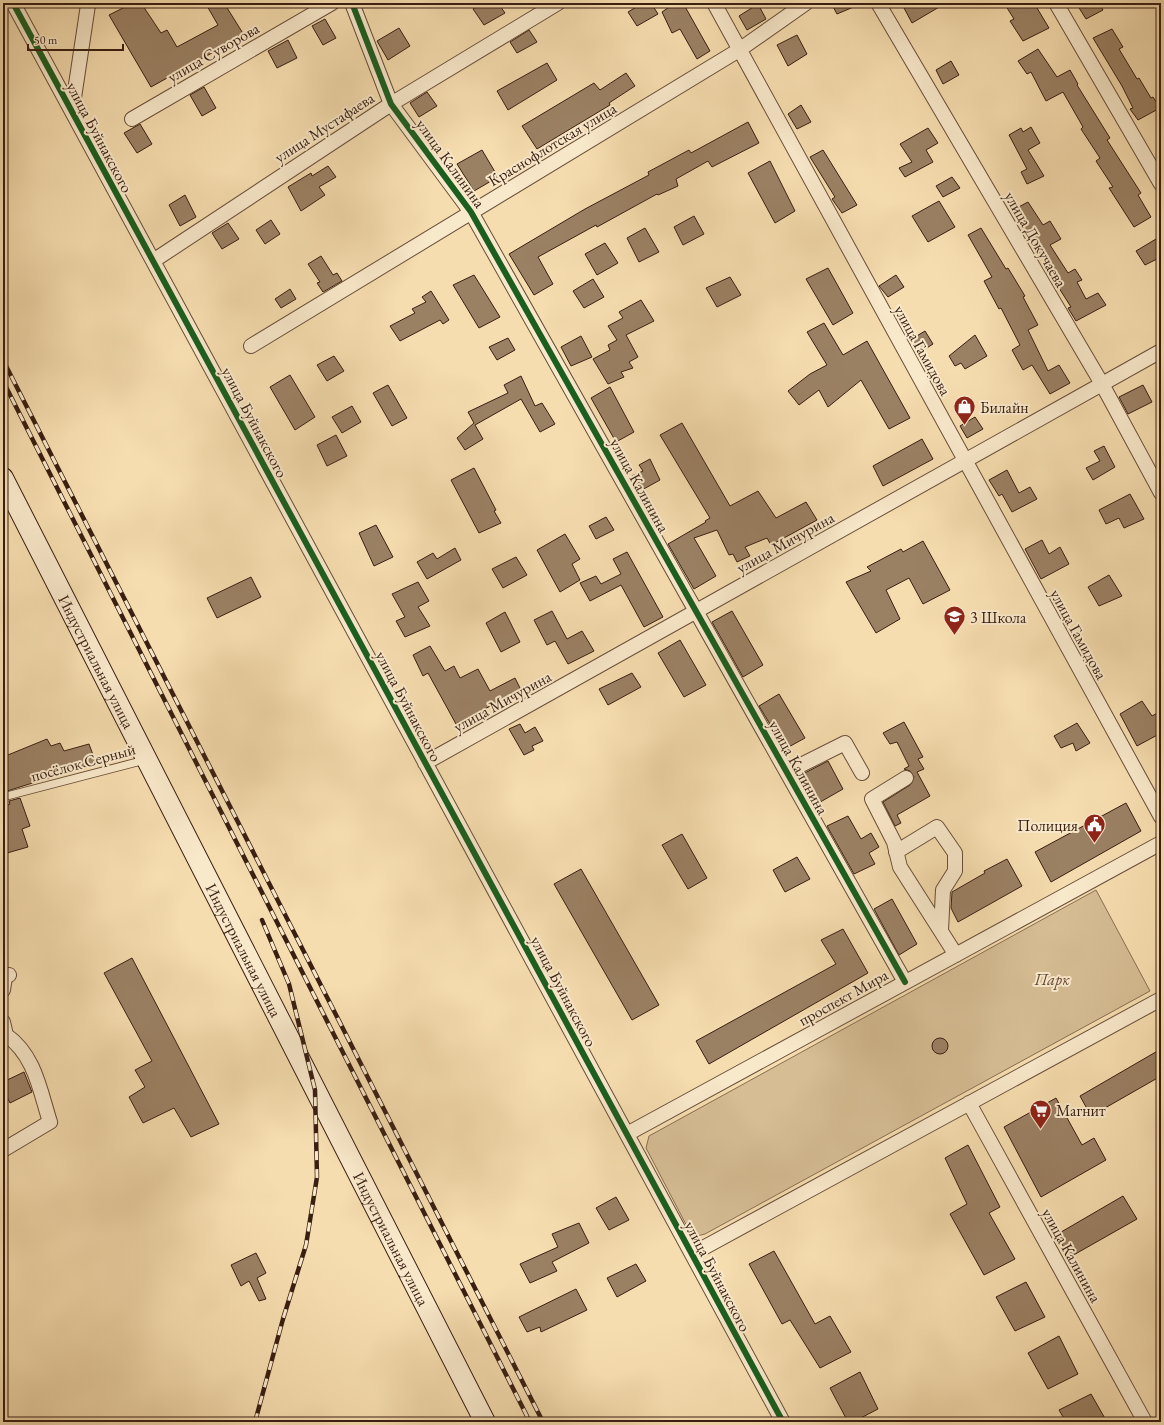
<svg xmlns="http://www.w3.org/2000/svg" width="1164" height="1425" viewBox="0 0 1164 1425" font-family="'EB Garamond',serif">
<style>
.park{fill:#d6bd94;stroke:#886e53}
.building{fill:#9b8164;stroke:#391e12}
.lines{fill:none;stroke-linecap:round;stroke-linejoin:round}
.lane-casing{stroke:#684e39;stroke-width:9}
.street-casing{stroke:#684e39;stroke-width:16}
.secondary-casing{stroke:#391e12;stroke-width:22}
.lane{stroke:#f9e9cb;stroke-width:7}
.street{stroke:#f9e9cb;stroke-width:14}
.secondary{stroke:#f9e9cb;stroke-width:20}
.rail-casing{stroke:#391e12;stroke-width:4.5}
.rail{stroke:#f9e9cb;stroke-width:3;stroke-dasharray:9;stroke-linecap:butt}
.cycleway-casing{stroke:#f9e9cb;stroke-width:8}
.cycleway{stroke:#1b5e20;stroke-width:6}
.labels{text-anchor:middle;stroke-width:4;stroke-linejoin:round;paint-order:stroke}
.street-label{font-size:16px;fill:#391e12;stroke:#f9e9cb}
.poi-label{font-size:16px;fill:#391e12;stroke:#f9e9cb;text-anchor:start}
.park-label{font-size:16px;font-style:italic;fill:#604632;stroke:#f9e9cb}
</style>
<rect width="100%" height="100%" fill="#f6ddaf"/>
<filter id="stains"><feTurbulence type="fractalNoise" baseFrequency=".005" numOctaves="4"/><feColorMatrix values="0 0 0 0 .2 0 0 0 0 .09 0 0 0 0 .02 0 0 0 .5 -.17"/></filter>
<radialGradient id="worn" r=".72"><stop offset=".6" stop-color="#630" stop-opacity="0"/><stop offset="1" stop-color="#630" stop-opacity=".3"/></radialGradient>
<!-- park -->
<path class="park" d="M1096 890 1150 991 705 1234 697 1236 691 1234 646 1148 649 1136Z"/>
<!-- building -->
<path class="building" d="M133 3H141L161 33 167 30 177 47 218 25 207 6 212 3H224L244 35 151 87 109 15Z
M482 3H498L505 13 484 25 473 9Z
M643 3H651L658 14 637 26 628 12Z
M675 3H683L710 51 697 59 680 29 672 33 662 12Z
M831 3H863L837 14Z
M913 3H946L912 23 904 8Z
M1004 3H1034L1049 28 1023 41 1010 21 1014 19Z
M1076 3H1099L1103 10 1086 19Z
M758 4 766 19 747 30 739 16Z
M325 19 336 38 323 45 312 26Z
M399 28 410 46 388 60 377 41Z
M1112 29 1123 47 1119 49 1137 79 1139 78 1151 98 1153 97 1160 108 1138 120 1130 109 1133 108 1122 86 1093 38Z
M529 30 537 42 517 53 510 42Z
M797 35 807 54 788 66 777 45Z
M288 40 297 58 277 68 268 51Z
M1038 49 1057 77 1070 70 1078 84 1077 85 1110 138 1107 140 1141 193 1138 195 1151 217 1134 227 1109 188 1113 187 1096 161 1100 158 1081 129 1083 127 1063 92 1046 101 1031 72 1027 74 1018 61Z
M951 61 959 75 943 84 936 70Z
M547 63 557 80 508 110 497 91Z
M626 73 635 86 609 103 610 105 537 149 522 126 594 83 600 90Z
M204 87 216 108 202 116 190 95Z
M427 92 437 106 419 117 410 103Z
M801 105 811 122 797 129 788 114Z
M748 122 759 143 712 167 708 161 676 179 678 186 658 195 657 194 597 227 596 225 538 257 553 284 534 295 509 254 585 209 649 175 648 172 689 150 691 153Z
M140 124 152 144 137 153 124 133Z
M1031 127 1040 143 1028 150 1044 176 1027 184 1021 172 1027 169 1009 135 1021 128 1023 132Z
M928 128 938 143 926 150 933 162 905 177 899 168 912 162 900 144Z
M482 150 498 177 474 191 457 164Z
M823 150 857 205 842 213 832 199 835 197 810 157Z
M770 161 795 211 775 223 748 173Z
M328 166 336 177 319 187 325 195 301 211 288 187 311 173 312 176Z
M952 177 960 188 943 197 936 186Z
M185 195 196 217 180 226 169 205Z
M939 201 955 227 928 242 912 216Z
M1028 202 1043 225 1050 221 1061 239 1050 245 1068 273 1075 269 1082 280 1077 282 1086 299 1098 293 1106 305 1076 321 1068 308 1071 307 1045 266 1047 265 1013 210Z
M694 216 704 234 683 245 674 227Z
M271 220 280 234 265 244 256 230Z
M228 223 239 239 222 249 212 233Z
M645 228 659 252 639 262 627 238Z
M981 228 1006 269 1008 268 1025 296 1023 297 1038 325 1028 330 1048 371 1059 365 1070 383 1050 394 1032 365 1023 370 1012 350 1020 345 1001 308 999 309 984 281 992 277 968 235Z
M1161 236V257L1145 265 1136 251Z
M605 243 618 263 597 275 585 254Z
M321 256 333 275 337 273 342 281 323 292 317 283 320 282 308 264Z
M828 268 853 313 833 325 806 279Z
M474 275 500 317 479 328 453 285Z
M896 275 904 287 888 297 879 286Z
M730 277 741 295 717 307 706 288Z
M593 279 604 297 584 308 573 291Z
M290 289 296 299 281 308 275 299Z
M431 291 449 320 443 324 440 320 400 341 390 326 415 313 412 309 426 302 422 297Z
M641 300 654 321 626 335 638 357 629 362 633 368 621 372 624 377 608 384 593 359 610 350 608 345 617 340 608 326 623 318 619 312Z
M824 323 843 355 867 341 910 418 889 429 861 380 828 407 819 390 799 405 788 391 810 374 827 365 807 332Z
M925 331 933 344 919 353 910 340Z
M975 335 987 356 965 369 961 363 955 366 949 356Z
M581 336 592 357 571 366 561 347Z
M508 338 515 350 497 360 489 347Z
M334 356 344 371 327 381 317 365Z
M290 375 315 417 295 430 270 387Z
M521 376 535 406 542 403 555 424 540 432 521 399 475 425 483 439 465 450 457 438 474 423 468 412 508 393 504 385Z
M388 385 407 418 392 426 373 393Z
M1143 385 1152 402 1128 414 1119 397Z
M610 387 634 432 616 442 591 398Z
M352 406 361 422 342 433 332 417Z
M975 417 983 429 967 438 960 426Z
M682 423 730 506 758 491 776 518 806 502 817 520 771 545 767 538 745 547 750 556 737 562 733 554 729 555 717 530 694 538 716 576 694 589 668 544 706 522 705 521 710 518 660 435Z
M336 435 347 456 327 466 317 445Z
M922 439 933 459 883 486 873 466Z
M1104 446 1115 467 1093 480 1086 468 1100 461 1094 451Z
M650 459 660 480 640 491 632 476 643 471 639 465Z
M474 468 496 510 494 511 501 523 479 533 451 480Z
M1007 470 1019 493 1030 487 1037 499 1012 512 1002 494 999 496 989 480Z
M1130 494 1144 519 1124 528 1119 518 1106 524 1099 510Z
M606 517 614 530 596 539 589 526Z
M376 525 393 557 374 566 359 533Z
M565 534 580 559 572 564 580 580 560 592 537 550Z
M1042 540 1049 554 1060 547 1069 564 1041 579 1025 549Z
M923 541 950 590 923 604 909 578 886 590 900 619 876 633 846 582 871 571 867 567 901 549 903 552Z
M455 548 461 560 427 579 417 562 433 553 437 559Z
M627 552 663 617 644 627 621 585 590 601 580 583 596 576 601 584 621 574 613 559Z
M516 557 527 575 503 588 492 569Z
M1109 575 1122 596 1099 606 1088 587Z
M251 577 261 597 217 618 207 598Z
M418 582 429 601 418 607 430 626 405 637 396 621 405 617 392 594Z
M552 611 567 639 582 631 594 651 568 664 555 641 547 645 534 620Z
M732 611 763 665 743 677 712 622Z
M505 612 520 642 501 652 486 623Z
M680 640 706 685 684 697 658 653Z
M430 646 445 671 454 666 460 678 478 669 490 691 515 678 521 690 456 724 428 673 423 676 413 655Z
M632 673 641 687 608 705 599 689Z
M779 694 805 738 785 749 759 706Z
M1142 701 1152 716 1161 711V733L1137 746 1120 714Z
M904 722 923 757 918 759 924 769 917 772 930 796 897 815 901 823 895 826 883 802 910 785 914 777 910 771 904 769 909 766 897 742 890 744 883 733Z
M1077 723 1090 743 1076 751 1073 743 1061 748 1054 736Z
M520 724 525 733 535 727 543 741 532 746 534 750 524 755 509 729Z
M47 739 51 746 60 743 64 751 89 744 96 763 4 792 3 757Z
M828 761 843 789 815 805 799 776Z
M20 798 30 826 22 829 28 847 7 853 3 838V807L10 804 9 801Z
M1126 803 1141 831 1051 882 1035 852Z
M848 816 861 839 871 833 879 847 869 853 875 864 854 874 827 826Z
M682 834 707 878 688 889 662 845Z
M797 857 810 879 785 892 773 870Z
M1007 859 1022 886 958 922 951 908 952 892 985 873 984 871Z
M581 869 659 1005 632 1020 554 884Z
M892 899 917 944 899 955 874 909Z
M843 929 868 973 709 1064 696 1041 836 964 821 940Z
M132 958 219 1124 191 1137 174 1108 143 1123 129 1097 145 1087 135 1070 152 1061 104 973Z
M932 1046a8 8 0 1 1 16 0a8 8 0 1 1-16 0Z
M1161 1049V1076L1091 1116 1080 1096Z
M24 1072 32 1092 10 1103 3 1089V1082Z
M1056 1098 1082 1145 1094 1138 1106 1160 1041 1197 1004 1127Z
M968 1145 1000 1207 989 1213 1015 1259 984 1275 950 1214 967 1204 945 1158Z
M1123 1196 1137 1219 1070 1257 1056 1235Z
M616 1197 629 1220 609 1230 596 1208Z
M579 1223 589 1243 552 1262 557 1271 530 1283 520 1264 558 1247 552 1234Z
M774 1251 815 1324 830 1316 851 1352 820 1368 790 1320 782 1324 749 1264Z
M256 1253 266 1273 257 1278 266 1299 259 1301 249 1281 241 1286 231 1265Z
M636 1264 646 1281 617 1297 607 1278Z
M1026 1282 1045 1317 1015 1331 996 1297Z
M576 1289 587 1310 541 1332 540 1327 527 1332 519 1317Z
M1059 1336 1078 1374 1048 1389 1028 1353Z
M860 1372 878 1409 853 1422H848L830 1388Z
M1091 1394 1107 1422H1066L1059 1410Z"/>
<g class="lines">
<defs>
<path id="lane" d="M3 797 145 760"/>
<path id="street" d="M13 3 783 1422
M352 3 391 104 471 212 905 982
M714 3 1161 817
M878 3 1102 384 1161 493
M1056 3 1161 184
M72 111 88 5 90 3
M132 119 332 3
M153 261 391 104 558 3
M251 346 739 50 806 3
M425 763 1161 351
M787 772 845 743 862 773
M906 778 872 799 894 842 900 867 956 955
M896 852 937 827 955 853V871L943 890 941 930
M3 990 5 977 9 975
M3 1022 6 1035C35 1055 40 1091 50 1122L3 1150
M969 1103 1145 1422
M627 1134 1161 843
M692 1254 1161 999"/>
<g id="secondary">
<path id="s1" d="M3 478 485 1422"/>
</g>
</defs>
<!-- lane casing -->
<use href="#lane" class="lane-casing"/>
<!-- street casing -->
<use href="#street" class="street-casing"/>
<!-- secondary casing -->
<use href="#secondary" class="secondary-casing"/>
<!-- lane -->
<use href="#lane" class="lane"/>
<!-- street -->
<use href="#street" class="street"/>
<!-- secondary -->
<use href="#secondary" class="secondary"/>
<defs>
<path id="rail" d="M3 360 543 1422
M3 381 530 1422
M255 1422 283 1319 306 1245 317 1177 315 1090 289 984 262 920"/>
</defs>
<!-- rail casing -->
<use href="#rail" class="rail-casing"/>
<!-- rail -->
<use href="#rail" class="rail"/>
<defs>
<path id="cycleway" d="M13 3 783 1422
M352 3 391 104 471 212 905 982"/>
</defs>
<!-- cycleway casing -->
<use href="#cycleway" class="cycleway-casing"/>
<!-- cycleway -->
<use href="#cycleway" class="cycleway"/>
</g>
<!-- icons -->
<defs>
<symbol id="shop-pin" viewBox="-11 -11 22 30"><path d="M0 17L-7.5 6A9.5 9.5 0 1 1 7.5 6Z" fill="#8f2418" stroke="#f9e9cb"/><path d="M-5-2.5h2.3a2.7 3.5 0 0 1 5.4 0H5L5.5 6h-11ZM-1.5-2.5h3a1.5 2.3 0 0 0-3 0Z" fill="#fff"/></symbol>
<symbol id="school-pin" viewBox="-11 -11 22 30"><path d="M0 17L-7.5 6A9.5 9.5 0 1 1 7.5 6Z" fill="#8f2418" stroke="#f9e9cb"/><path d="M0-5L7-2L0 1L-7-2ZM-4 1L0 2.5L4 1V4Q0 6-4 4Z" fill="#fff"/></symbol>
<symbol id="civic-pin" viewBox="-11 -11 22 30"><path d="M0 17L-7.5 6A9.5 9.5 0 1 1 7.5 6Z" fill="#8f2418" stroke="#f9e9cb"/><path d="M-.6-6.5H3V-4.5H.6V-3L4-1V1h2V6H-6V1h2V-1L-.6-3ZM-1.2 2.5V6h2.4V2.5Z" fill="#fff"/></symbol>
<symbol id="supermarket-pin" viewBox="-11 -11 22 30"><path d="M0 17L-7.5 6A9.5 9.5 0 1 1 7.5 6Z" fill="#8f2418" stroke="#f9e9cb"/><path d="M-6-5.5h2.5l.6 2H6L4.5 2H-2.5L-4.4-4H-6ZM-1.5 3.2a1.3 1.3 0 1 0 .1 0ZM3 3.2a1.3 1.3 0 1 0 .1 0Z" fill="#fff"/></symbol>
</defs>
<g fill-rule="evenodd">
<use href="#shop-pin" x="952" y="394" width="25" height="34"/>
<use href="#school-pin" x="942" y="604" width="25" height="34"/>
<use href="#civic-pin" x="1082" y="812" width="25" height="34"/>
<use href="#supermarket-pin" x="1028" y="1098" width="25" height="34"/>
</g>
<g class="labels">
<!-- street labels -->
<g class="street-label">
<text transform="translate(213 52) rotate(-30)" y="6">улица Суворова</text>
<text transform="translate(324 127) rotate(-33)" y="6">улица Мустафаева</text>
<text transform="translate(100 137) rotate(62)" y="6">улица Буйнакского</text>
<text transform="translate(552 144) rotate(-31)" y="6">Краснофлотская улица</text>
<text transform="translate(451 163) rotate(54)" y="6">улица Калинина</text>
<text transform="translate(1036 239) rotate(60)" y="6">улица Докучаева</text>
<text transform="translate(923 350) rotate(61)" y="6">улица Гамидова</text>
<text transform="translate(255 422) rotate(62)" y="6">улица Буйнакского</text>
<text transform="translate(640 485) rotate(61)" y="6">улица Калинина</text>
<text transform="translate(785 542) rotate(-29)" y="6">улица Мичурина</text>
<text transform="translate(1079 634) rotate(61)" y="6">улица Гамидова</text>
<text dy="6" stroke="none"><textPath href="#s1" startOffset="206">Индустриальная улица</textPath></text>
<text transform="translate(502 701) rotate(-29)" y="6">улица Мичурина</text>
<text transform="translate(409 706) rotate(62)" y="6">улица Буйнакского</text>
<text transform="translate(83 762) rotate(-15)" y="6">посёлок Серный</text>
<text transform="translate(799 767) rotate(61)" y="6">улица Калинина</text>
<text dy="6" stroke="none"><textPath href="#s1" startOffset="530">Индустриальная улица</textPath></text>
<text transform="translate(564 991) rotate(62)" y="6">улица Буйнакского</text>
<text transform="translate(843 997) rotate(-29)" y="6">проспект Мира</text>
<text dy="6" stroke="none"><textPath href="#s1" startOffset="854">Индустриальная улица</textPath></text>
<text transform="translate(1072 1255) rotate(61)" y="6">улица Калинина</text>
<text transform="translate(718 1276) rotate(62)" y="6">улица Буйнакского</text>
</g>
<!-- poi labels -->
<g class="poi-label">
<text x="980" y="413">Билайн</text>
<text x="970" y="623">3 Школа</text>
<text x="1078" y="831" text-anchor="end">Полиция</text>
<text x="1056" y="1116">Магнит</text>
</g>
<!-- park labels -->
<g class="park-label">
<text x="1052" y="985">Парк</text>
</g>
</g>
<!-- margin -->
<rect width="1164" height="1425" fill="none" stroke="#f6ddaf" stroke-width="16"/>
<rect x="4" y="4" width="1156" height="1417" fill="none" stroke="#391e12" stroke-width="2"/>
<rect x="8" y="8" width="1148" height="1409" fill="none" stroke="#391e12"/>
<!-- scale -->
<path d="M28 44v6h95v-6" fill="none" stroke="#391e12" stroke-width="2"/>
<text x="34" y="44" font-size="12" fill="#391e12" stroke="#f9e9cb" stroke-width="3" paint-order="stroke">50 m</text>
<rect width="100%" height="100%" filter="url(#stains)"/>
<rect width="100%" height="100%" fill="url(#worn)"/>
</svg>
